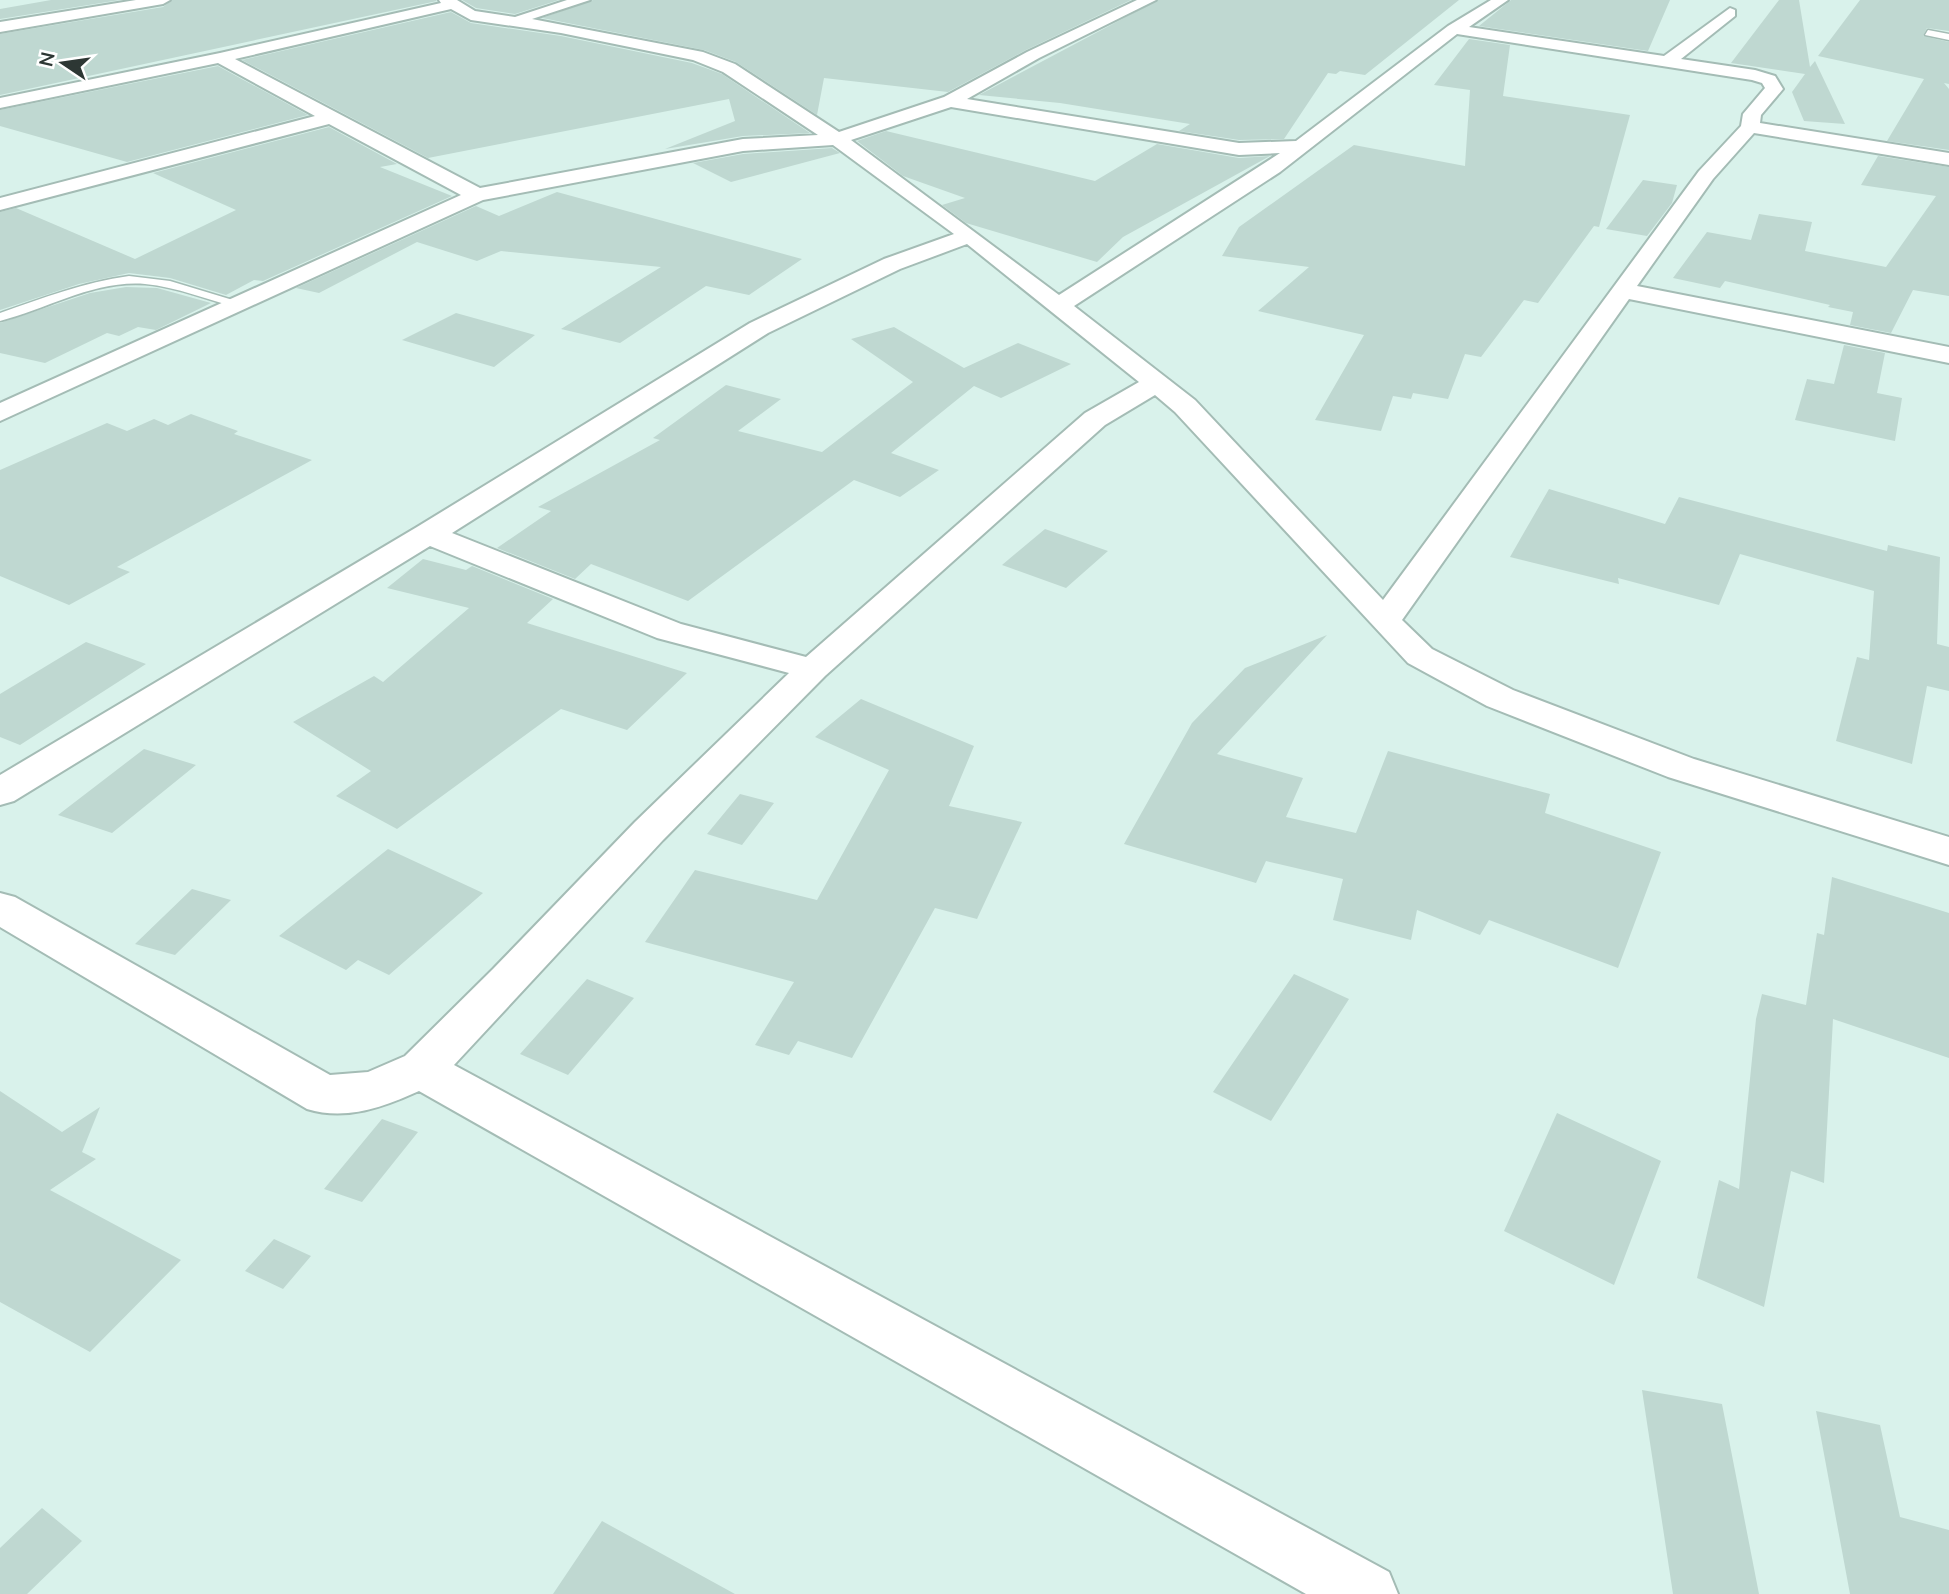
<svg xmlns="http://www.w3.org/2000/svg" width="1949" height="1594" viewBox="0 0 1949 1594" font-family="Mulish,sans-serif">
<style>
.building{fill:#bfd8d1}
.lines{fill:none;stroke-linecap:round;stroke-linejoin:round}
.service-casing{stroke:#a4bcb5;stroke-width:3}
.minor-casing{stroke:#a4bcb5;stroke-width:4}
.service{fill:#fff;fill-rule:evenodd}
.minor{fill:#fff;fill-rule:evenodd}
</style>
<rect width="100%" height="100%" fill="#d9f2eb"/>
<!-- building -->
<path class="building" d="M51 0H120L0 19V9Z
M172 0H436L437 1 0 95V34L163 7Z
M462 0H559L515 14 476 8Z
M593 0H1131L1026 50 948 92 824 78 817 115 736 62 704 50 542 18Z
M1158 0H1459L1365 75 1340 71 1336 74 1328 73 1284 139 1239 140 1179 131 1190 124 1060 103 979 95Z
M1511 0H1670L1648 51 1479 26Z
M1779 0H1799L1810 67 1815 61 1845 124 1804 121 1792 92 1805 74 1731 63Z
M1860 0H1949V31L1927 28 1923 36 1949 42V84L1944 83 1949 89V150L1887 141 1924 79 1818 56Z
M451 12 471 23 561 36 692 63 722 74 810 133 743 136 665 149 735 121 729 99 428 158 242 60Z
M1469 39 1510 45 1503 96 1630 115 1599 227 1594 226 1538 303 1524 300 1481 357 1465 354 1448 399 1413 393 1411 399 1393 396 1381 431 1315 420 1364 335 1258 311 1309 267 1222 256 1239 227 1354 145 1465 166 1470 90 1434 85Z
M218 66 308 115 127 162 0 126V110Z
M329 127 397 164 380 167 452 196 263 281 254 280 226 295 170 278 129 273 79 284 0 310V212L16 208 135 259 236 210 153 173Z
M886 131 1095 181 1157 144 1239 158 1270 156 1123 237 1097 262 966 223 942 205 965 198 903 176 857 141Z
M832 148 840 153 731 182 693 163 743 154Z
M1878 156 1949 167V296L1913 290 1891 333 1850 325 1853 312 1828 307 1830 305 1725 281 1720 288 1673 278 1707 232 1751 240 1759 214 1812 222 1805 251 1886 267 1936 196 1861 185Z
M1643 180 1677 185 1672 203 1647 236 1606 229Z
M557 192 802 259 749 295 706 286 620 343 561 329 661 267 501 251 477 261 417 242 319 293 296 288 476 206 499 216Z
M126 287 157 288 211 303 156 330 138 327 119 336 107 333 45 363 0 353V323L90 293Z
M456 313 535 335 494 367 402 340Z
M894 327 964 368 1018 343 1071 364 1001 398 974 386 891 453 939 470 900 497 854 480 688 601 591 564 575 579 497 548 551 511 538 507 660 440 653 438 726 385 781 399 738 431 822 452 913 382 851 339Z
M1844 345 1885 353 1877 393 1902 398 1895 441 1795 420 1807 379 1834 384Z
M191 414 238 431 234 434 312 460 117 567 130 572 69 605 0 576V470L107 423 127 431 154 419 168 425Z
M1549 489 1665 524 1679 497 1887 551 1888 545 1940 557 1937 644 1949 647V691L1927 686 1912 764 1836 741 1857 657 1869 660 1874 591 1740 554 1719 605 1618 578 1619 584 1510 557Z
M1045 529 1108 551 1066 588 1002 565Z
M423 559 466 570 472 566 553 599 527 623 687 673 627 730 561 709 397 829 336 796 371 771 293 722 374 676 383 682 469 608 387 588Z
M1327 635 1217 754 1303 778 1286 817 1356 833 1388 751 1550 794 1545 813 1661 852 1618 968 1489 920 1480 935 1417 910 1411 940 1333 920 1343 879 1266 861 1256 883 1124 844 1192 723 1245 668Z
M86 642 146 664 20 745 0 737V694Z
M861 699 974 746 949 806 1022 822 977 919 935 908 852 1058 798 1041 789 1055 755 1045 794 982 645 942 695 870 817 900 889 770 815 737Z
M144 749 196 765 112 833 58 815Z
M740 794 774 803 742 845 707 834Z
M388 849 483 893 389 975 358 960 346 970 279 936Z
M1832 877 1949 913V1058L1833 1019 1824 1183 1791 1171 1764 1307 1697 1278 1719 1180 1739 1189 1756 1019 1762 994 1806 1005 1817 933 1824 935Z
M192 889 231 900 175 955 135 944Z
M1294 974 1349 999 1271 1121 1213 1092Z
M587 979 634 998 568 1075 520 1054Z
M0 1091 62 1132 100 1107 82 1152 96 1159 50 1190 181 1260 90 1352 0 1302Z
M1557 1113 1661 1161 1614 1285 1504 1231Z
M382 1119 418 1132 362 1202 324 1189Z
M274 1239 311 1256 283 1289 245 1271Z
M1642 1390 1722 1404 1759 1594H1673Z
M1816 1411 1880 1425 1900 1517 1949 1530V1594H1850Z
M42 1508 82 1541 27 1594H0V1548Z
M602 1521 735 1594H553Z"/>
<g class="lines">
<defs>
<path id="service" d="M1928 30 1949 34V40L1925 35Z
M129 276 170 281 246 304 239 308C208 300 177 287 145 284 94 280 48 309 0 321V313C43 298 84 282 129 276Z"/>
<path id="minor" d="M136 0H170L163 4 0 32V22Z
M439 0H457L475 11 515 17 567 0H590L532 19 703 52 735 64 839 132 944 97 1027 52 1137 0H1156L1039 58 967 99 1239 143 1296 141 1448 26 1491 0H1508L1469 27 1664 56 1730 8 1735 10V16L1681 59 1755 70 1775 76 1783 89 1761 115 1760 123 1949 153V165L1754 133 1713 179 1637 286 1949 347V363L1629 299 1402 620 1432 649 1513 690 1694 759 1949 837V865L1668 777 1487 706 1408 663 1175 412 1155 395 1105 425 825 676 663 840 454 1065 1389 1572 1398 1594H1306L419 1091C384 1107 346 1121 307 1109L0 927V893L15 897 330 1075 368 1072 405 1056 493 969 635 822 789 673 657 638 430 546 14 801 0 805V775L417 527 750 323 884 259 954 234 833 145 743 151 483 200 0 421V403L461 195 329 124 0 210V198L315 116 218 63 0 108V98L220 53 441 3ZM451 9 471 20 561 33 693 60 723 72 818 135 743 139 480 188 235 59ZM1457 34 1752 80 1762 83 1765 88 1743 114 1741 126 1699 171 1383 600 1195 400 1074 306 1280 172ZM951 107 1239 155 1280 153 1059 295 851 140ZM967 244 1139 382 1085 413 806 657 681 624 452 533 768 333 900 269Z"/>
</defs>
<!-- service casing -->
<use href="#service" class="service-casing"/>
<!-- minor casing -->
<use href="#minor" class="minor-casing"/>
<!-- service -->
<use href="#service" class="service"/>
<!-- minor -->
<use href="#minor" class="minor"/>
</g>
<!-- north arrow -->
<g transform="translate(63 63) rotate(283)" stroke="#ffffff" stroke-width="5" paint-order="stroke">
<path d="M0-5L12 26L0 18L-12 26Z" fill="#2d3734"/>
<text y="-10" font-size="19" font-weight="bold" text-anchor="middle" fill="#2d3734">N</text>
</g>
</svg>
